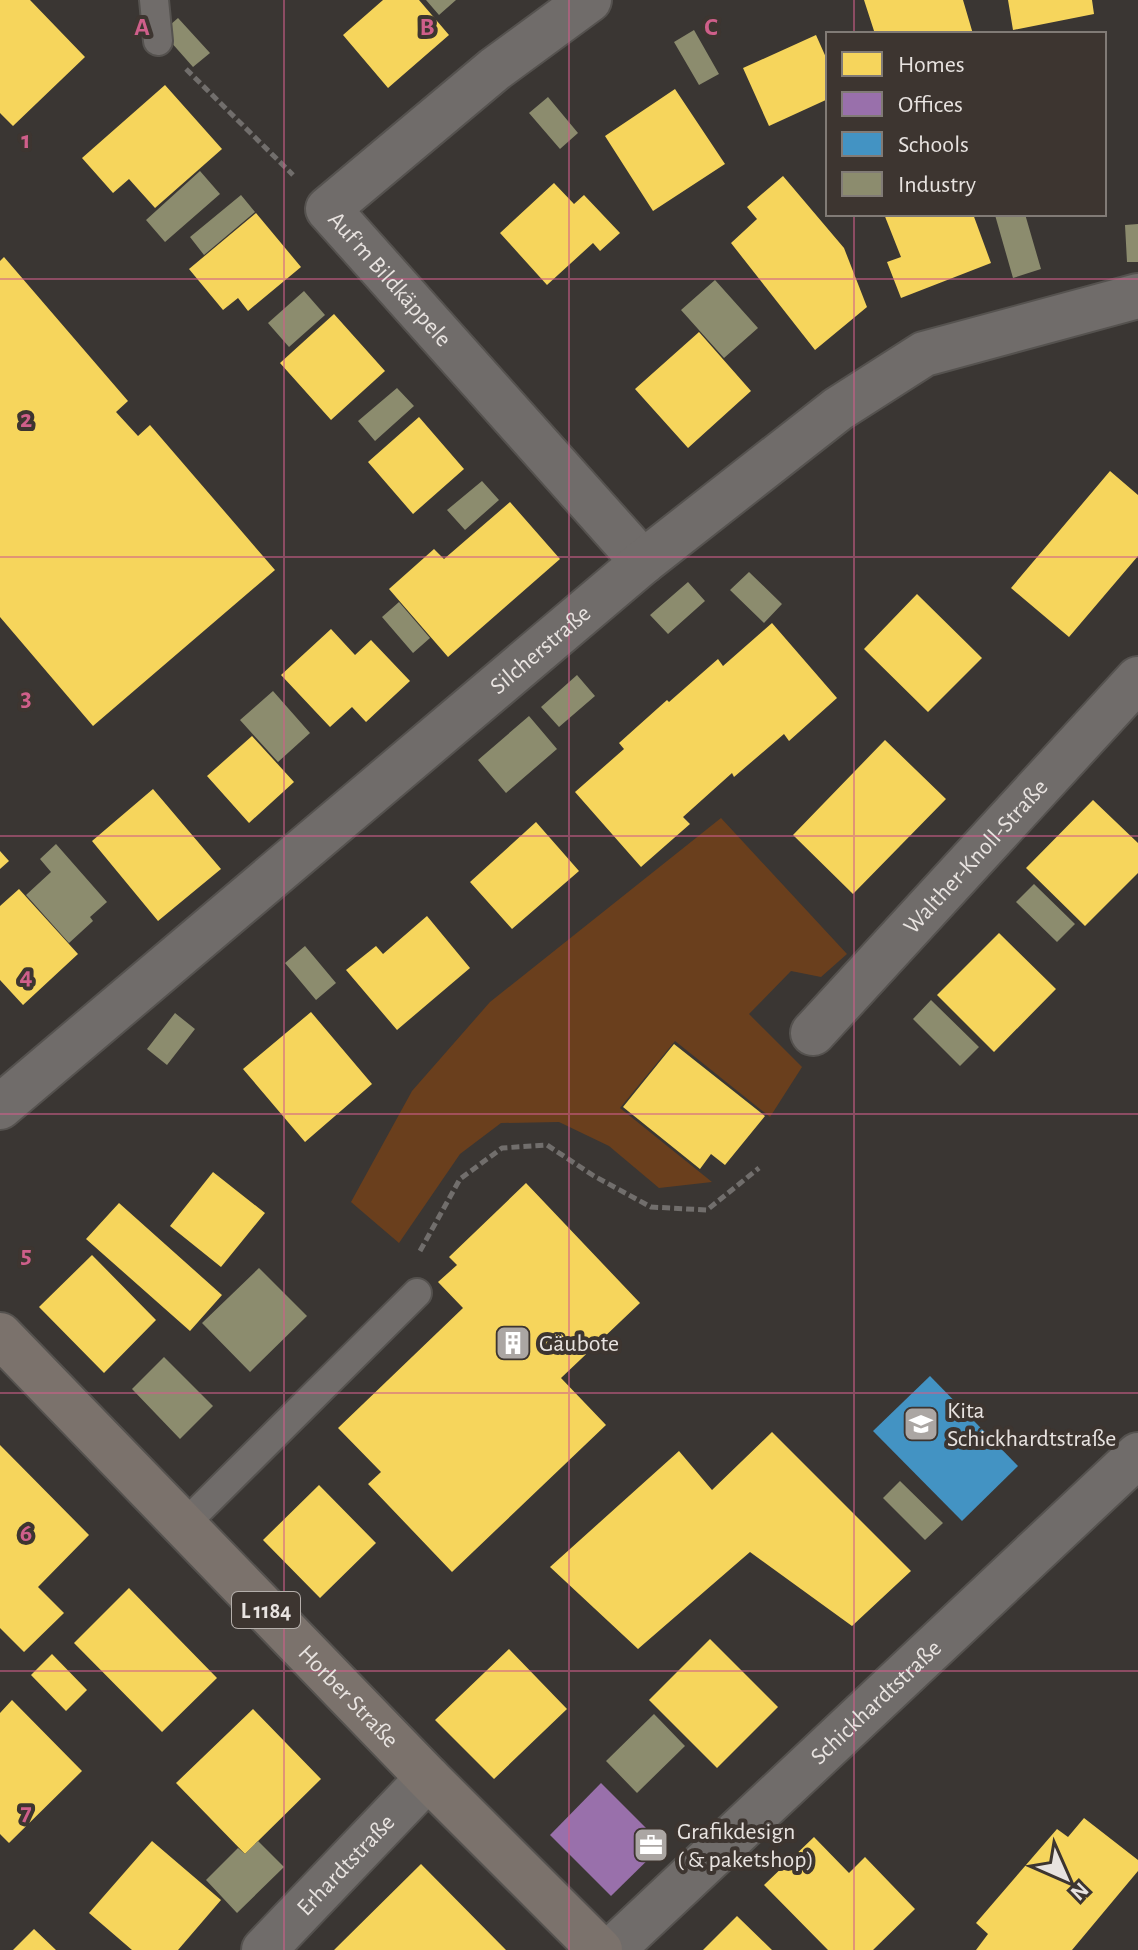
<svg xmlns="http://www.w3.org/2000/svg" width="1138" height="1950" viewBox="0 0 1138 1950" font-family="'Alegreya Sans',sans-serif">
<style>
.green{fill:#6a3f1d}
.homes{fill:#f6d55c}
.offices{fill:#9970ab}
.schools{fill:#4393c3}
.industry{fill:#8c8c6e}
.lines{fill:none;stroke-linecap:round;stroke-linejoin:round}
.service-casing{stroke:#55524f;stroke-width:32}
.minor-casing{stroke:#55524f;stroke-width:48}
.primary-casing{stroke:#55524f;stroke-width:48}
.path{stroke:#716e6c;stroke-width:5;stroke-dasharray:8 4;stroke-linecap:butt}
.service{stroke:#706c6a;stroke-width:28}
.minor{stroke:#706c6a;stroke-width:44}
.primary{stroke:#7b726c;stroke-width:44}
.grid{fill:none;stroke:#cf5f8a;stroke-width:2;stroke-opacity:0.55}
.labels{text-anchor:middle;stroke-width:8;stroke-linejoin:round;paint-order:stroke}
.shield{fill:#3d3530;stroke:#b5afab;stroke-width:2}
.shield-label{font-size:22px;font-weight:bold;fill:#e8e3e0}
.street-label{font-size:24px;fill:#e8e3e0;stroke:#3d3530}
.poi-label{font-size:24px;fill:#e8e3e0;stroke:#3d3530;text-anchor:start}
.grid-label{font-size:26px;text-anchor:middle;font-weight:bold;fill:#cf5f8a;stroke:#3d3530;stroke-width:8;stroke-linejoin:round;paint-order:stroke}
</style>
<rect width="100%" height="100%" fill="#3a3633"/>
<!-- green -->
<path class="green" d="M721 818 847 954 821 977 791 971 749 1014 802 1067 770 1117 675 1041 620 1108 712 1182 659 1188 609 1146 559 1122 501 1123 460 1154 399 1243 351 1202 412 1091 490 1002Z"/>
<!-- homes -->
<path class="homes" d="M0 0H30L85 57 13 126 0 113Z
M383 0H419L449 35 388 88 343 35Z
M864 0H963L973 34H875Z
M1008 0H1092L1094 14 1013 30Z
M816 35 828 62V99L769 126 743 68Z
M165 85 222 149 155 208 129 179 113 193 82 158Z
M675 89 725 164 653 211 605 136Z
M783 176 844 248 867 307 815 350 731 243 757 219 747 207Z
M554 183 574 204 584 195 620 233 600 251 593 243 547 285 500 233Z
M256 213 301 267 248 311 238 298 223 310 189 269Z
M884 214H973L991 263 901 298 887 262 901 257Z
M4 257 128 401 116 412 138 436 150 425 275 570 93 726 0 617V261Z
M334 314 385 371 331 420 280 363Z
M699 332 751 391 688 448 635 389Z
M419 417 464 469 413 514 368 462Z
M1110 471 1138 495V556L1069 637 1011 588Z
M510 502 560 559 448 657 389 589 434 549 444 559Z
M917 594 982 658 928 712 864 649Z
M772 623 837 698 789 741 784 734 734 777 732 773 683 817 690 824 641 867 575 792 624 749 619 743 667 700 669 702 718 659 723 666Z
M331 629 355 655 371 640 410 681 366 722 352 707 330 727 281 675Z
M252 736 294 782 249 823 207 776Z
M885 740 946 799 853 894 793 835Z
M153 789 221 869 158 921 92 841Z
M1093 800 1138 843V873L1085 926 1026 868Z
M536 822 579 871 512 929 470 882Z
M0 851 9 861 0 869Z
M19 889 78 954 23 1005 0 980V906Z
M427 916 470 968 397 1030 346 970 376 946 383 954Z
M999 933 1056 989 994 1052 937 995Z
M311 1012 372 1084 305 1142 243 1069Z
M674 1044 765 1116 725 1165 711 1154 700 1169 623 1107Z
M213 1172 265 1213 221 1267 170 1226Z
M526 1183 640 1303 561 1378 606 1425 452 1572 368 1484 381 1472 338 1428 463 1308 438 1282 457 1265 449 1257Z
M119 1203 222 1295 190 1331 86 1239Z
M92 1255 156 1320 104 1373 39 1307Z
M772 1432 911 1571 852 1626 750 1552 638 1649 550 1567 679 1451 712 1490Z
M0 1445 89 1535 38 1587 64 1613 24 1652 0 1628Z
M319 1485 376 1543 320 1598 263 1540Z
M129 1588 217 1678 162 1732 74 1643Z
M710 1639 778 1707 717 1768 649 1700Z
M509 1649 567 1709 494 1779 435 1720Z
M52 1654 87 1690 66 1711 31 1675Z
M12 1700 82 1771 9 1843 0 1834V1713Z
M253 1709 321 1779 245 1854 176 1783Z
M1084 1818 1138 1860V1871L1072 1950H976L988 1934 976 1923 1057 1829 1068 1837Z
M814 1837 849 1873 865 1857 915 1909 873 1950H828L764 1885Z
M152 1841 221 1900 178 1950H132L89 1913Z
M421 1864 506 1950H334Z
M737 1916 772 1950H703Z
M34 1929 56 1950H13Z"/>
<!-- offices -->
<path class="offices" d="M601 1783 663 1845 611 1896 550 1835Z"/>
<!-- schools -->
<path class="schools" d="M930 1376 1018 1466 962 1521 873 1431Z"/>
<!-- industry -->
<path class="industry" d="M426 0H456L439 15Z
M178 18 210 53 193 67 162 32Z
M694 30 719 74 699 85 674 42Z
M548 97 578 133 560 149 529 113Z
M200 171 220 194 165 242 146 220Z
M241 195 255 212 204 255 190 237Z
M999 214H1025L1041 269 1013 278 995 215Z
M1138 224V262H1127L1125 225Z
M715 280 758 328 724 358 681 310Z
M304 291 325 315 289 347 268 323Z
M397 388 414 406 375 441 358 421Z
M482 481 499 500 465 530 447 510Z
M749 572 782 604 764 623 730 590Z
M688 582 705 601 668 634 650 615Z
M399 602 430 638 413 653 382 617Z
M577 675 595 696 559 727 541 707Z
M273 691 310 733 278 762 240 720Z
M529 716 557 749 506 793 478 760Z
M56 844 107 902 90 917 93 921 69 943 26 895 51 872 40 859Z
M1034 884 1075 924 1057 942 1016 902Z
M305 946 336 983 316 1000 285 963Z
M931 1000 979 1047 960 1066 913 1019Z
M175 1013 195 1029 167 1065 147 1049Z
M259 1268 307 1316 250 1372 202 1323Z
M164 1357 213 1406 180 1439 132 1389Z
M900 1481 943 1523 925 1540 883 1498Z
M654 1714 685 1746 637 1793 606 1761Z
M258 1841 284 1867 237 1913 206 1880 238 1848 245 1854Z"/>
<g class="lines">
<defs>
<path id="service" d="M154 0 158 41
M184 1525 417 1293"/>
<g id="minor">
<path id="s1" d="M589 0 495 69 328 209 643 562"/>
<path id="s2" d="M813 1033 1138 679"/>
<path id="s3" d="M0 1107 643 562 838 409 924 354 1138 296"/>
<path id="s4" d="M264 1950 428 1778"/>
<path id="s5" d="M612 1950 1138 1455"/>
</g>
<g id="primary">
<path id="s6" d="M0 1335 428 1778 600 1950"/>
</g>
</defs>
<!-- service casing -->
<use href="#service" class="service-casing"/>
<!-- minor casing -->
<use href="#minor" class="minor-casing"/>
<!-- primary casing -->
<use href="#primary" class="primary-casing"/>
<!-- path -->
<path class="path" d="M186 69 293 175
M420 1251 460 1179 502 1148 547 1145 594 1176 651 1207 707 1210 759 1168"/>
<!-- service -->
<use href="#service" class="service"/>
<!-- minor -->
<use href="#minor" class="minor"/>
<!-- primary -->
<use href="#primary" class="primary"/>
</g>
<!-- grid -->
<path class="grid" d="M284 0V1950M569 0V1950M854 0V34M854 214V1950M0 279H1138M0 557H1138M0 836H1138M0 1114H1138M0 1393H1138M0 1671H1138"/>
<!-- icons -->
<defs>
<symbol id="building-square" viewBox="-11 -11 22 22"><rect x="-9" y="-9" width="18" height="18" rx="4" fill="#aba6a3" stroke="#3d3530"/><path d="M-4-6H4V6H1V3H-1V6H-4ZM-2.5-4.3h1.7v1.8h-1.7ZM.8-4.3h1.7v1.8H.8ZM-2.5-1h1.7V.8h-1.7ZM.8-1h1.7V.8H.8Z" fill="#fff"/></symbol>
<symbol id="school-square" viewBox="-11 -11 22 22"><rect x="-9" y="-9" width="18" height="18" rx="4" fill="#aba6a3" stroke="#3d3530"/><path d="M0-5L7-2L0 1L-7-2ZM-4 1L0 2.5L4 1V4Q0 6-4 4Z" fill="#fff"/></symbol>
<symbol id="office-square" viewBox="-11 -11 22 22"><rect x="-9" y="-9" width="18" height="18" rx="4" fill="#aba6a3" stroke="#3d3530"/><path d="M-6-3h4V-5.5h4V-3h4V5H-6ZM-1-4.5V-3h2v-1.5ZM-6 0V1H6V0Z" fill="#fff"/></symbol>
</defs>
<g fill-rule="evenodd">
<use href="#building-square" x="493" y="1323" width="40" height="40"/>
<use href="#school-square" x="901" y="1404" width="40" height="40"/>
<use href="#office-square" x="631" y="1825" width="40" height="40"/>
</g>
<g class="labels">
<!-- shield labels -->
<rect class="shield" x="232" y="1592" width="68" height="36" rx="6"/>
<g class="shield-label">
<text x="266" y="1618">L 1184</text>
</g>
<!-- street labels -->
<g class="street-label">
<text dy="8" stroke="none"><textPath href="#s1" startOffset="428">Auf'm Bildkäppele</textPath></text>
<text dy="8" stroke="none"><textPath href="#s3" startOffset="708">Silcherstraße</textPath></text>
<text dy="8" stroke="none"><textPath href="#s2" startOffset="240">Walther-Knoll-Straße</textPath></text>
<text dy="8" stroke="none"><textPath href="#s6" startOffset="502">Horber Straße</textPath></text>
<text dy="8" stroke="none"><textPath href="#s5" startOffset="362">Schickhardtstraße</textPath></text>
<text dy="8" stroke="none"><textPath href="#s4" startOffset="118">Erhardtstraße</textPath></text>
</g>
<!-- poi labels -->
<g class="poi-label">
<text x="539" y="1351">Gäubote</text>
<text x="947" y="1418">Kita<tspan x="947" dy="28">Schickhardtstraße</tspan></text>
<text x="677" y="1839">Grafikdesign<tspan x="677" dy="28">( &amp; paketshop)</tspan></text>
</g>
</g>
<g class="grid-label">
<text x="142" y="35">A</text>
<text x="427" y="35">B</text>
<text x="711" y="35">C</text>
<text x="26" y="148">1</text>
<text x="26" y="427">2</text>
<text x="26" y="706">3</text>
<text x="26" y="984">4</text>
<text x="26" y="1263">5</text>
<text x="26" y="1541">6</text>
<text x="26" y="1820">7</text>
</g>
<!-- legend -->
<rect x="826" y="32" width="280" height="184" fill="#3d3530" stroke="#817b76" stroke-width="2"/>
<rect x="842" y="52" width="40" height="24" fill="#f6d55c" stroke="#817b76" stroke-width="2"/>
<text x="898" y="72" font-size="24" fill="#e8e3e0">Homes</text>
<rect x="842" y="92" width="40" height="24" fill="#9970ab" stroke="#817b76" stroke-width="2"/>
<text x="898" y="112" font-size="24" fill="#e8e3e0">Offices</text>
<rect x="842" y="132" width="40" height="24" fill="#4393c3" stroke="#817b76" stroke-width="2"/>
<text x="898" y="152" font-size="24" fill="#e8e3e0">Schools</text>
<rect x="842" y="172" width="40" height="24" fill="#8c8c6e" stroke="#817b76" stroke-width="2"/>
<text x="898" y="192" font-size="24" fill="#e8e3e0">Industry</text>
<!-- north arrow -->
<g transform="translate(1066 1878) rotate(135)" stroke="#3d3530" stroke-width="6" paint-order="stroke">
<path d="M0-6L14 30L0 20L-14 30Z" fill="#e8e3e0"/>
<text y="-12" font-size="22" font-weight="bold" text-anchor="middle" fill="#e8e3e0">N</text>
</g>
</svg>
